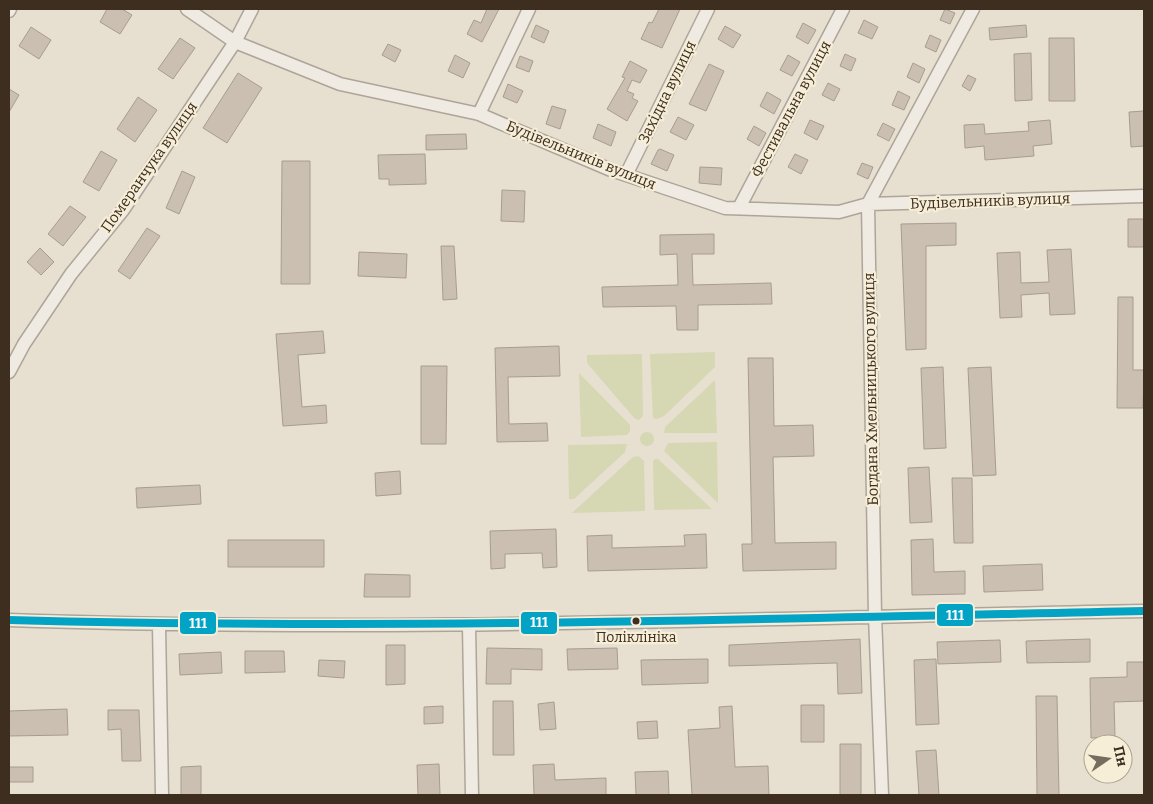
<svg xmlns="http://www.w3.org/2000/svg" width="1153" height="804" viewBox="0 0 1153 804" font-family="Bitter,serif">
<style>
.green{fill:#d6d7b3}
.building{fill:#cbbfb2;stroke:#a89c90}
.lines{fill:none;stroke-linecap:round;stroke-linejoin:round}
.minor-casing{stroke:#ada599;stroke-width:15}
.minor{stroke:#efebe3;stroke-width:12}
.bus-1-casing{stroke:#f7eed8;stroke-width:11}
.bus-1{stroke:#03a3c5;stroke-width:8}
.bus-dot{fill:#3d2e20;stroke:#f7eed8;stroke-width:2}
.labels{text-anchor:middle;stroke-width:4.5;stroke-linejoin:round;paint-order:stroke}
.bus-label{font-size:14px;fill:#3d2e20;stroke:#f7eed8}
.street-label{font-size:15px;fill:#3d2e20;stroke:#f7eed8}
.line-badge{stroke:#f7eed8;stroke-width:2}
.badge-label{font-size:14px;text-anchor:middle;font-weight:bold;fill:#fff}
</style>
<rect width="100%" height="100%" fill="#e7e0d1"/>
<!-- green -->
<path class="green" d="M715 352V367L664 416 657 419 653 418 650 354Z
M642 354 643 416 639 420 635 419 587 363V355Z
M579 373 630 425V431L627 435 581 437Z
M715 380 717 433H664L665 427Z
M640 439a7 7 0 1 1 14 0a7 7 0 1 1-14 0Z
M717 442 718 503 664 451 668 443Z
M627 444 625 452 574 499H569L568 445Z
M638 456 644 461 645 511 572 513 633 457Z
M655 459H658L712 509 654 510 653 461Z"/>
<!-- building -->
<path class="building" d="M107 9H122L132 15 120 34 100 22Z
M487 9H499L482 42 467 34 474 20 481 23Z
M659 9H680L662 48 641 39 649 22 652 23Z
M945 9 955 13 950 24 940 20Z
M864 20 878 27 872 39 858 33Z
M803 23 816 30 808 44 796 37Z
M536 25 549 31 544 43 531 37Z
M1026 25 1027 37 990 40 989 28Z
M725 26 741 35 733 48 718 39Z
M31 27 51 40 39 59 19 46Z
M930 35 941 40 936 52 925 47Z
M180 38 195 48 173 79 158 69Z
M1049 38H1074L1075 101H1049Z
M388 44 401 50 395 62 382 55Z
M1031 53 1032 100 1015 101 1014 54Z
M845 54 856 59 851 71 840 66Z
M455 55 470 63 463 78 448 71Z
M788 55 800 62 792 76 780 70Z
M520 56 533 61 529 72 516 67Z
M630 61 647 70 640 83 632 80 627 91 634 94 632 98 638 101 627 121 607 109 625 78 622 77Z
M913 63 925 69 919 83 907 77Z
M709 64 724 71 706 111 689 104Z
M238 73 262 88 227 143 203 128Z
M968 75 976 79 970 91 962 86Z
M828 83 840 89 834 101 822 95Z
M508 84 523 91 517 103 503 97Z
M9 89 19 95 9 112Z
M898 91 910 97 904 110 892 105Z
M767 92 781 100 774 114 760 106Z
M138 97 157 110 135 142 117 129Z
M552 106 566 110 560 129 546 124Z
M1144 111V146L1131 147 1129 112Z
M678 117 694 125 686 140 670 132Z
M810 120 824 126 817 140 804 133Z
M1050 120 1052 144 1033 146 1034 156 985 160 984 146 965 148 964 125 984 124 985 134 1029 131 1028 122Z
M883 123 895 129 889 141 877 135Z
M598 124 616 132 611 146 593 138Z
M754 126 766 133 759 146 747 139Z
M466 134 467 149 426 150V135Z
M660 149 674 155 667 171 651 164 658 150Z
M101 151 117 160 99 191 83 182Z
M425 154 426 184 389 185V179H379L378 155Z
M795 154 808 160 801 174 788 167Z
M282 161H310V284H281Z
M862 163 873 167 868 179 857 174Z
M700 167 722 168 721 185 699 183Z
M182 171 195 177 179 214 166 208Z
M502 190 525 191 524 222 501 221Z
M70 206 86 217 63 246 48 234Z
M1128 219H1144V247H1128Z
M956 223V245L926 246V349L906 350 901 224Z
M147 228 160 236 130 279 118 271Z
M714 234V254H692L693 285 771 283 772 304 698 305V330H677L676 306 603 307 602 287 678 285 677 254 660 255V235Z
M441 246H454L457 299 443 300Z
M40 248 54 262 41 275 27 262Z
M1071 249 1075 314 1050 315 1049 293 1021 295 1022 317 1000 318 997 253 1020 252 1021 283 1049 282 1047 250Z
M359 252 407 254 406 278 358 276Z
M1118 297H1133V370H1144L1143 408H1117Z
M323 331 325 353 298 355 302 407 326 405 327 423 283 426 276 334Z
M559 346 560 376 508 377 509 424 547 423 548 441 497 442 495 348Z
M748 358H773L774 426 813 425 814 456 773 457 775 543 836 542V569L743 571 742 544H752Z
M421 366H447L446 444H421Z
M943 367 946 448 924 449 921 368Z
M991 367 996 475 973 476 968 368Z
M929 467 932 522 910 523 908 468Z
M400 471 401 494 376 496 375 473Z
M952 478H972L973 543H954Z
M200 485 201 504 137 508 136 488Z
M556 529 557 567 543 568 542 553 505 554V568L491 569 490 531Z
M706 534 707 568 588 571 587 536 612 535V548L685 546 684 535Z
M933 539 934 572 965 571V594L912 595 911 540Z
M228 540H324V567H228Z
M1042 564 1043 590 984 592 983 566Z
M365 574 410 575V597H364Z
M860 639 862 693 838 694 837 663 729 666V645Z
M1090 639V662L1027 663 1026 641Z
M1000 640 1001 662 938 664 937 642Z
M386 645H405V684L386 685Z
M487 648 542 649V670L511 669V684H486Z
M617 648 618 669 568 670 567 649Z
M245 651H284L285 672 245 673Z
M221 652 222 673 180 675 179 654Z
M708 659V683L642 685 641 660Z
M936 659 939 724 916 725 914 660Z
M319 660 345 661 344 678 318 676Z
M1127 662H1144V701L1114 702 1115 737 1091 738 1090 678 1127 677Z
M1036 696H1057L1059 795H1037Z
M493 701H513L514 755H493Z
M554 702 556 729 540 730 538 704Z
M801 705H824V742H801Z
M443 706V723L424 724V707Z
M732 706 735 767 768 766 769 795H692L688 730 720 728 719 707Z
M67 709 68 735 9 736V711Z
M108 710H139L141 761H122L121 729 108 730Z
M657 721 658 738 638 739 637 722Z
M840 744H861V795H840Z
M936 750 939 795H919L916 751Z
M439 764 440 795H418L417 765Z
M554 764 555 780 606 778V795H534L533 765Z
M201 766V795H181V767Z
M9 767H33V782H9Z
M668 771 669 795H636L635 772Z"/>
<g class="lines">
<defs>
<path id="minor" d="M187 9 235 42 340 84 479 114 611 170 725 208 839 212 868 204 1144 196
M9 11 10 9
M479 114 529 9
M626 175 708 9
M739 208 843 9
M9 372 24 344 71 274 123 210 235 42 252 9
M9 620C387 633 766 618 1144 611
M159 625 162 795
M469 625 472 795
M882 795 875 616 868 204 973 9"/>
</defs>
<!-- minor casing -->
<use href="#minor" class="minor-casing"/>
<!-- minor -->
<use href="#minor" class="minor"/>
<defs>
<path id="bus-1" d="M9 620C388 630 766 619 1144 611"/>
</defs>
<!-- bus-1 casing -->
<use href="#bus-1" class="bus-1-casing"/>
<!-- bus-1 -->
<use href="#bus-1" class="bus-1"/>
</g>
<!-- markers -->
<circle class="bus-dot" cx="636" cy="621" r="4.5"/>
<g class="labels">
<!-- bus labels -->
<g class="bus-label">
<text x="636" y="642">Поліклініка</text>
</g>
<!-- street labels -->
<g class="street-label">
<text transform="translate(667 92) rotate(-64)" y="5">Західна вулиця</text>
<text transform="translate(791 109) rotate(-62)" y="5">Фестивальна вулиця</text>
<text transform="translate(581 155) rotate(22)" y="5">Будівельників вулиця</text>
<text transform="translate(149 167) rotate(-55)" y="5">Померанчука вулиця</text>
<text transform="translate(990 201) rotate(-2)" y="5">Будівельників вулиця</text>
<text transform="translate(871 389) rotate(-91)" y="5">Богдана Хмельницького вулиця</text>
</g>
</g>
<g class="line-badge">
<rect x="936" y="603" width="38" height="24" rx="5" fill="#03a3c5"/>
<rect x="520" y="611" width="38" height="24" rx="5" fill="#03a3c5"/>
<rect x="179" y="611" width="38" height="24" rx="5" fill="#03a3c5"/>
</g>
<g class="badge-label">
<text x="955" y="620">111</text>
<text x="539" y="627">111</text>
<text x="198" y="628">111</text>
</g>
<!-- border -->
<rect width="1153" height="804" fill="none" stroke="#3d2e20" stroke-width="20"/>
<!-- north arrow -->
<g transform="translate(1108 759) rotate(77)"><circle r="24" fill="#f7eed8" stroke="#ada18e"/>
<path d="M0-4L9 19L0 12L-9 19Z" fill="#786c5e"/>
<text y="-8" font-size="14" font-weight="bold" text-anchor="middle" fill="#3d2e20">Пн</text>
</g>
</svg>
